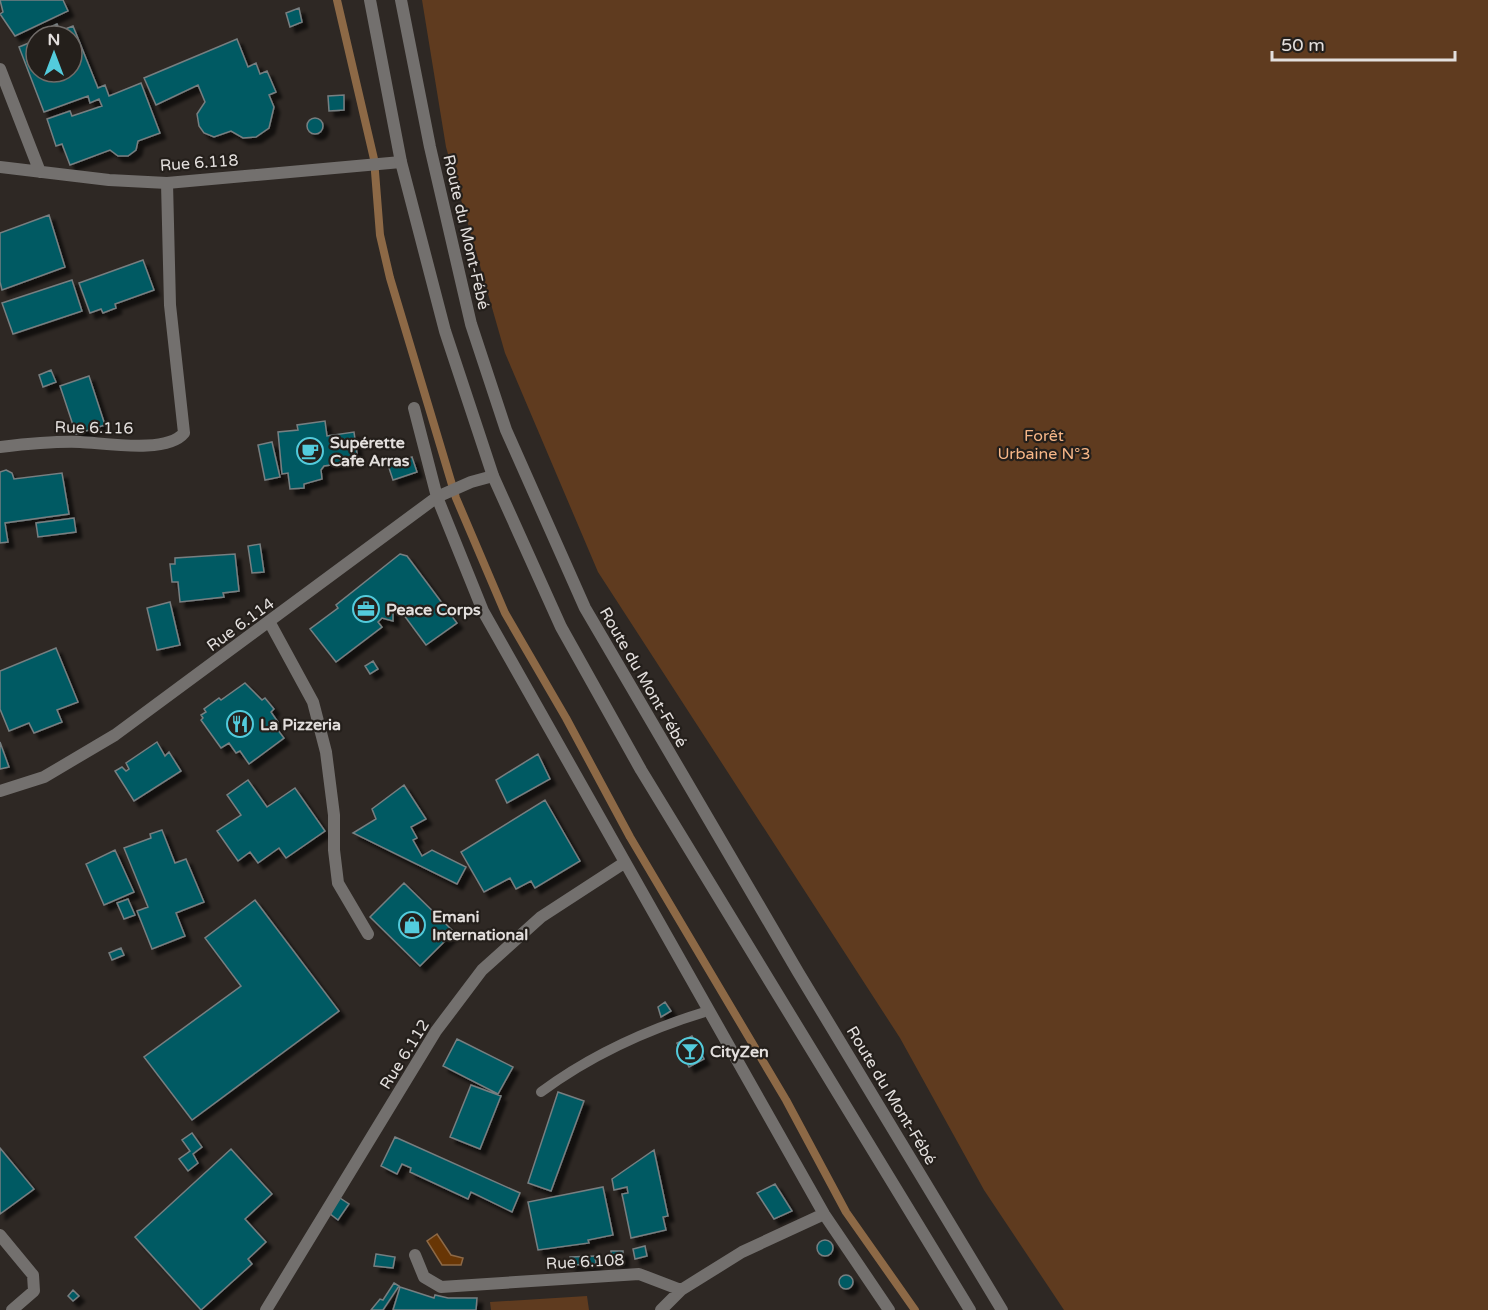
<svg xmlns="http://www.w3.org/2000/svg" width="1488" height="1310" viewBox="0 0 1488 1310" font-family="'Varela Round',sans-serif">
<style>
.green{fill:#5f3b1f}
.water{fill:#683605;stroke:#8d6946;stroke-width:1.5}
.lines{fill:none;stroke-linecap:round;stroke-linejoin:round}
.stream{stroke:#8d6946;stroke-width:8}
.building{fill:#025a64;stroke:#777f81;stroke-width:1.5;filter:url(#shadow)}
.service{stroke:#73706e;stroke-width:10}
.minor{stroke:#73706e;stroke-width:12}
.tertiary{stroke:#73706e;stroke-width:12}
.labels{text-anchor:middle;stroke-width:4.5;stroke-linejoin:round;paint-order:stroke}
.street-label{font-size:16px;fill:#e3dfdd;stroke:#241f1b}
.park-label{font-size:16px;fill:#f6b687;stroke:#241f1b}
.poi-label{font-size:16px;font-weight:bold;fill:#e3dfdd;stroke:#241f1b;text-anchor:start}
</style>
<defs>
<filter id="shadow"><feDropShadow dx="5.5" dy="5.5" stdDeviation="1.5" flood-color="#0009"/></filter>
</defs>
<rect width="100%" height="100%" fill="#2e2824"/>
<!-- green -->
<path class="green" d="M422 0H1488V1310H1064L984 1190 900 1038 598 572 505 353 446 147Z
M587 1296 589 1310H491L490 1302Z"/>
<!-- water -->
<path class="water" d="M437 1234 451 1255 463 1258 461 1265H442L427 1241Z"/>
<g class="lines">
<!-- stream -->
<path class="stream" d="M337 0 374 159 380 235 390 278 456 498 505 613 566 718 630 837 786 1100 846 1212 915 1310"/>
</g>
<!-- building -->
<path class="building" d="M0 0H63L68 11 15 36 0 14 3 12Z
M299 8 302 22 290 27 286 13Z
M57 24 60 31 73 26 98 88 105 85 109 96 141 83 160 133 138 141 136 150 128 156H118L110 150 70 165 62 144 56 146 47 119 70 111 72 116 102 106 99 99 90 103 88 96 44 112 19 47 36 40V72H72V36L36 34Z
M237 39 248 67 256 63 260 74 267 71 276 92 269 95 274 107 269 128 256 137 243 138 231 131 214 137 204 133 199 126 197 114 205 102 198 85 156 105 144 78Z
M344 95V110L329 111 328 96Z
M307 126a8 8 0 1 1 16 0a8 8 0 1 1-16 0Z
M49 215 65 267 2 290 0 282V233Z
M143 260 154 290 115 304 116 308 103 313 101 309 90 313 79 283Z
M72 280 82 311 13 334 2 303Z
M51 370 56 382 43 387 39 375Z
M89 376 105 425 76 434 60 386Z
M325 421 327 436 354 432 358 461 324 466 321 470 322 479 304 484V488L290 489 288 473 282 474 278 432 298 430 297 425Z
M272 442 280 477 265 480 258 445Z
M412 457 417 472 393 480 388 465Z
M6 470 12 473 14 479 62 473 69 514 5 523 8 542 0 543V472Z
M74 518 76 532 38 537 36 523Z
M260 544 264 572 252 573 248 546Z
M235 554 239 591 223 593 224 597 180 602 178 582H172L170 564H175V558Z
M400 554 407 556 457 623 426 645 398 607 393 611V621L382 618 378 622 382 627 336 662 310 629 338 608 336 605Z
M170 602 180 645 157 650 147 608Z
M56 648 78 702 57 710 62 722 34 733 29 723 9 731 0 709V671Z
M373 661 378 669 370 674 365 666Z
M245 683 262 700 265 698 274 709 271 712 278 722 274 725 284 738 249 764 240 751 236 753 229 743 221 748 201 720 203 718 201 715 206 712 204 709 219 698 221 700Z
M0 742 9 767 0 769Z
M157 742 165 756 169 752 181 771 134 801 115 771 122 767 126 771 129 769 126 763Z
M538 754 550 779 507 803 496 780Z
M248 780 267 807 295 788 325 831 286 858 279 848 258 863 250 852 238 861 217 831 241 815 227 795Z
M404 785 426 819 411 827 417 838 413 840 422 856 432 850 466 867 457 884 353 833 376 819 372 809Z
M545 800 580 861 535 888 531 881 516 889 510 878 484 892 461 852Z
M162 830 175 863 186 859 204 902 176 913 185 936 152 949 137 911 148 907 124 848 151 838 150 834Z
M115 850 134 892 104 905 86 864Z
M404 883 454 932 420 966 370 917Z
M128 899 135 915 124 919 117 903Z
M255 900 339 1011 192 1120 144 1057 241 986 205 938Z
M121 948 124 955 112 960 109 953Z
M665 1002 671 1011 661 1017 658 1007Z
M692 1036 704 1059 689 1067 677 1043Z
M457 1039 513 1067 498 1094 443 1066Z
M471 1085 501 1096 480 1149 450 1137Z
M558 1092 584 1101 551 1191 528 1183Z
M192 1133 202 1147 193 1154 198 1163 188 1171 179 1159 190 1151 182 1140Z
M395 1137 520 1193 512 1212 471 1192 468 1199 410 1172 411 1168 402 1164 397 1174 381 1166Z
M0 1148 34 1189 0 1214Z
M231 1149 272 1194 245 1219 266 1242 248 1259 252 1264 201 1310 135 1237Z
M654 1150 668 1216 663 1217 666 1230 631 1238 622 1194 628 1193 627 1187 614 1190 612 1179Z
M775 1184 792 1211 774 1219 757 1193Z
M603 1187 613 1235 588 1240 589 1243 538 1250 528 1202Z
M340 1198 349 1204 338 1220 329 1213Z
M817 1248a8 8 0 1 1 16 0a8 8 0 1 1-16 0Z
M645 1246 647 1256 635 1259 633 1249Z
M611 1251H623V1262H611Z
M376 1254 395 1257 393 1268 374 1266Z
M595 1256 596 1264 570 1265V1257Z
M839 1282a7 7 0 1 1 14 0a7 7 0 1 1-14 0Z
M394 1283 399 1286 383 1310H371L380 1299 383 1300Z
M400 1287 434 1298 435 1295 448 1298H477L476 1310H393Z
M73 1290 79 1296 73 1301 68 1296Z"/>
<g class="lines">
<!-- service -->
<path class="service" d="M541 1092C591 1055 648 1029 708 1011"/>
<!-- minor -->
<path class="minor" d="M0 69 40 172
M0 167 109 180 167 183 401 162
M414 408 437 497 483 611 824 1214 889 1310
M0 447C26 444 53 441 80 442 105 443 167 454 184 433L170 305 167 183
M270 623 313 702 326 752 334 815V850L338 883 368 934
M0 791 44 777 115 735 437 497 471 482 493 476
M0 1235 33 1275 34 1291 12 1310
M415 1255 424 1277 441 1287 639 1274 681 1290 742 1252 824 1214
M266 1310 436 1031 482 970 541 917 624 863
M661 1310 681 1290"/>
<!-- tertiary -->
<path class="tertiary" d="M370 0 401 162 445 331 493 476 561 627 641 770 970 1310
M401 0 430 147 471 324 506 430 585 608 798 972 1002 1310"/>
</g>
<!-- icons -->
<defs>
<symbol id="cafe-ring" viewBox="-11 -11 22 22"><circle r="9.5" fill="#241f1b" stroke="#53cbdc" stroke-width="1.5"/><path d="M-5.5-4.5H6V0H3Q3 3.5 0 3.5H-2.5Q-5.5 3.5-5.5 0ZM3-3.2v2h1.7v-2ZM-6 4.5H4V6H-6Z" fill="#53cbdc"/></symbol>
<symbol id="office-ring" viewBox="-11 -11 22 22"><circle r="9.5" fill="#241f1b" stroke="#53cbdc" stroke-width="1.5"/><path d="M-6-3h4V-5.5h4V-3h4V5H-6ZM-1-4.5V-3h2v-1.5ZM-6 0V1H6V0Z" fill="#53cbdc"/></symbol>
<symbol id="restaurant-ring" viewBox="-11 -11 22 22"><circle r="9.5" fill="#241f1b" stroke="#53cbdc" stroke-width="1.5"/><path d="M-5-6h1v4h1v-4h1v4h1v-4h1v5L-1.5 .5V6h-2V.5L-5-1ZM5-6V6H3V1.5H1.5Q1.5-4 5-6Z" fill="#53cbdc"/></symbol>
<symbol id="shop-ring" viewBox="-11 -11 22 22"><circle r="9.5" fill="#241f1b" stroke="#53cbdc" stroke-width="1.5"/><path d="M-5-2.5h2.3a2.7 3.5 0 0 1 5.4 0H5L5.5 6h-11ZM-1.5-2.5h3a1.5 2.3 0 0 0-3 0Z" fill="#53cbdc"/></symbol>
<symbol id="bar-ring" viewBox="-11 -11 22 22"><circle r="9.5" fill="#241f1b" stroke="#53cbdc" stroke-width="1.5"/><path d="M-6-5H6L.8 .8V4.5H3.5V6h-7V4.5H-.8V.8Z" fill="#53cbdc"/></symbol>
</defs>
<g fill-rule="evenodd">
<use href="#cafe-ring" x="295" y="436" width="30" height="30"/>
<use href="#office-ring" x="351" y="594" width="30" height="30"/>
<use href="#restaurant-ring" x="225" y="709" width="30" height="30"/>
<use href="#shop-ring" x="397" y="910" width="30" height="30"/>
<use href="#bar-ring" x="675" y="1036" width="30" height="30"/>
</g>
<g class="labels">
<!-- street labels -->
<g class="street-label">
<text transform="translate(199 162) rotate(-4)" y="6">Rue 6.118</text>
<text transform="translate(467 232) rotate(77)" y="6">Route du Mont-Fébé</text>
<text transform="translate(94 427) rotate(1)" y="6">Rue 6.116</text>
<text transform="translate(240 624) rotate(-36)" y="6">Rue 6.114</text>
<text transform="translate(644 677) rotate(60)" y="6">Route du Mont-Fébé</text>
<text transform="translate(404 1054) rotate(-58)" y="6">Rue 6.112</text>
<text transform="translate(892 1095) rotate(59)" y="6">Route du Mont-Fébé</text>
<text transform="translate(585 1261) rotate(-3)" y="6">Rue 6.108</text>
</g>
<!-- park labels -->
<g class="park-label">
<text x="1044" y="441">Forêt<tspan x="1044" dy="18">Urbaine N°3</tspan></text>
</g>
<!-- poi labels -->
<g class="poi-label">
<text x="330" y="448">Supérette<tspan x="330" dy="18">Cafe Arras</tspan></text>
<text x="386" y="615">Peace Corps</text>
<text x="260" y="730">La Pizzeria</text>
<text x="432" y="922">Emani<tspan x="432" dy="18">International</tspan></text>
<text x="710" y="1057">CityZen</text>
</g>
</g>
<!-- north arrow -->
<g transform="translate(54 54)"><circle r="28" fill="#241f1b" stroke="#706c69" stroke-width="1.5"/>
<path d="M0-4.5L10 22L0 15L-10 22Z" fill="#53cbdc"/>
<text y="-9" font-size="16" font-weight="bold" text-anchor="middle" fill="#e3dfdd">N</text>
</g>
<!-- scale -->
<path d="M1272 51v9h183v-9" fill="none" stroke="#e3dfdd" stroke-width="3"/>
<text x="1281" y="51" font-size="18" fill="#e3dfdd" stroke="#241f1b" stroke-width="4.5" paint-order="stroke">50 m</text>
</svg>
